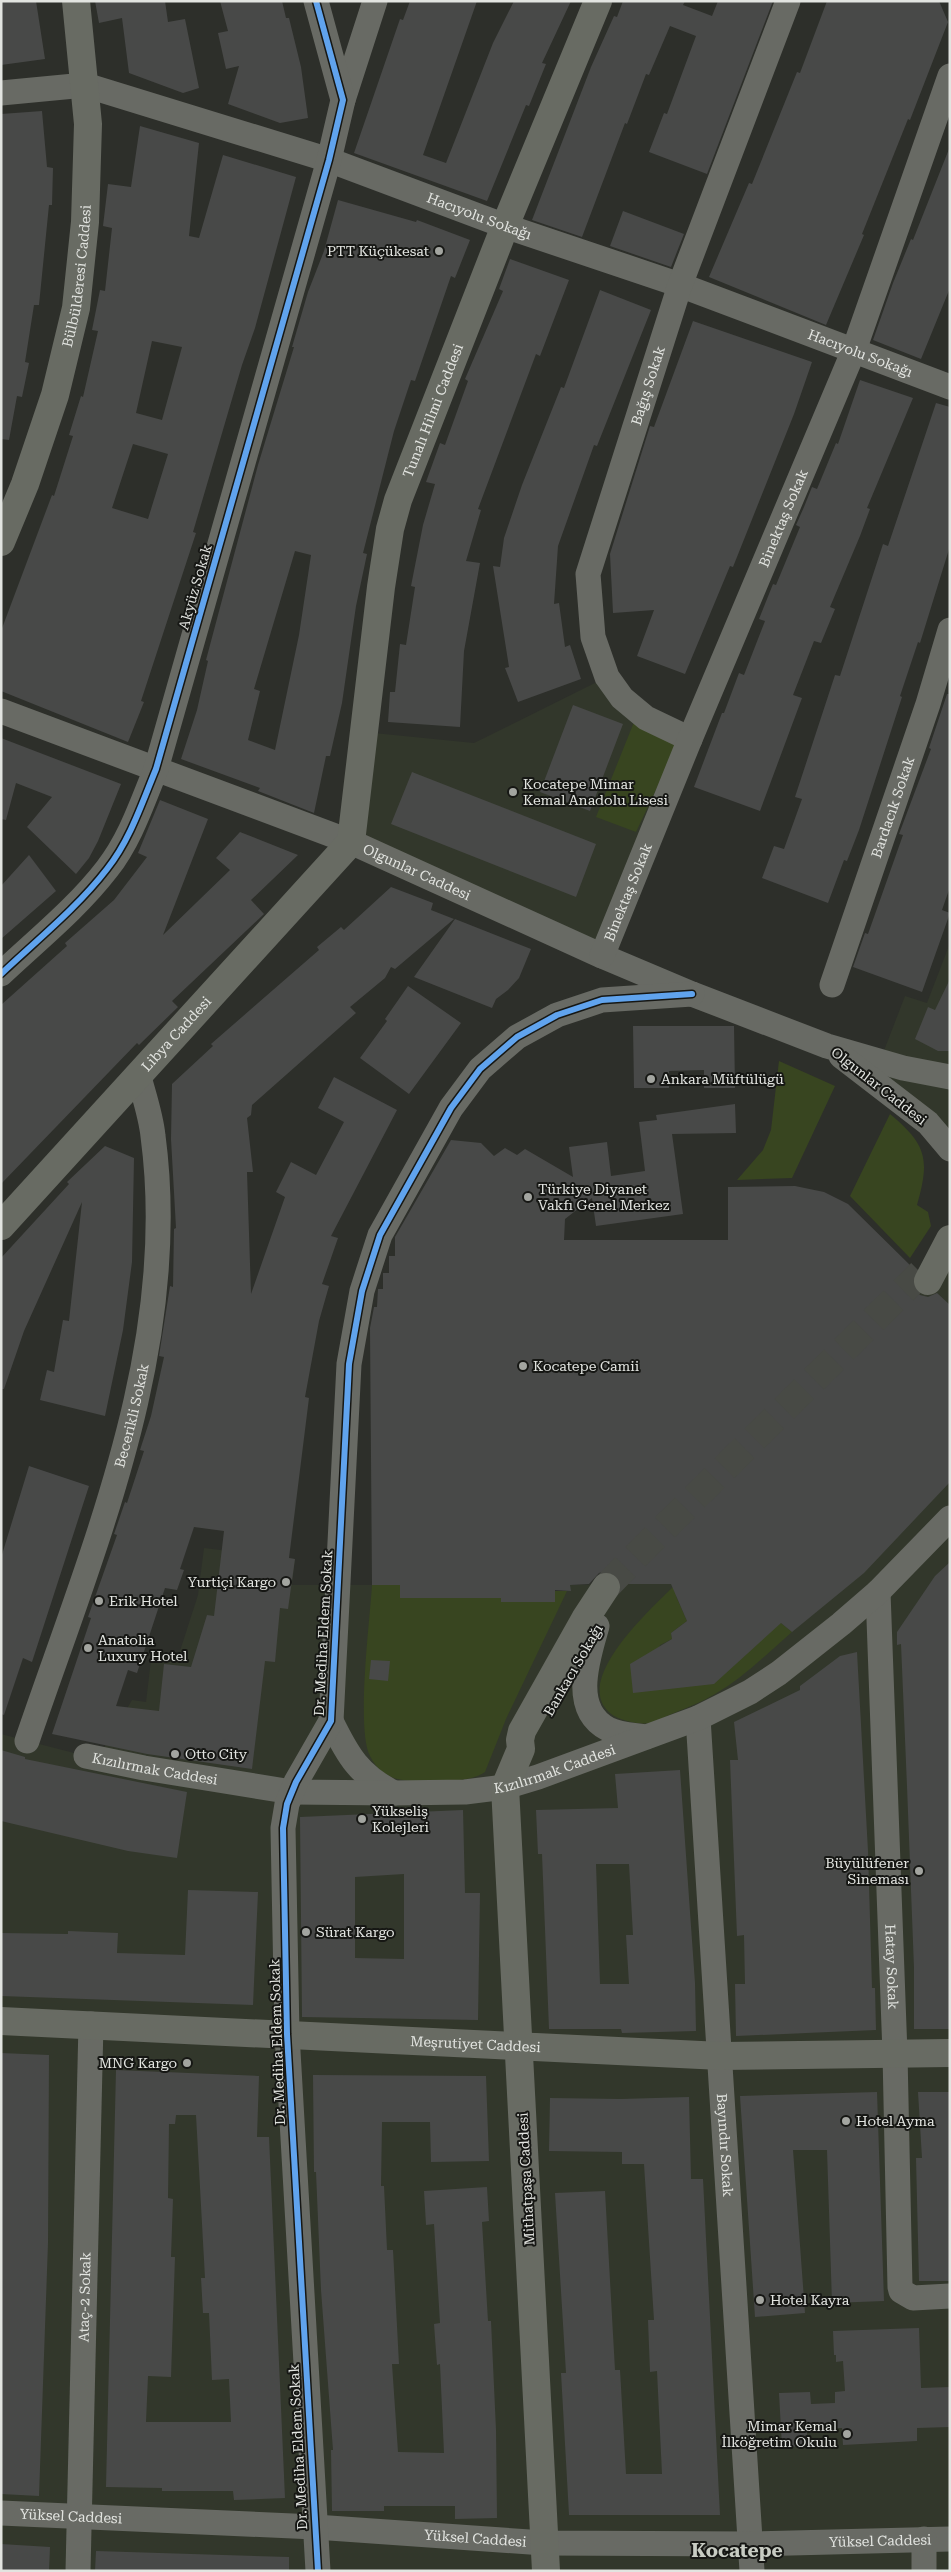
<svg xmlns="http://www.w3.org/2000/svg" width="951" height="2572" viewBox="0 0 951 2572" font-family="'Roboto Serif',serif">
<style>
.built{fill:#32372b}
.green{fill:#384520}
.building{fill:#484948;fill-rule:evenodd}
.lines{fill:none;stroke-linecap:round;stroke-linejoin:round}
.major-tunnel{stroke:#484a45;stroke-width:28;stroke-dasharray:28 14;stroke-linecap:butt}
.minor{stroke:#686a64;stroke-width:25}
.major{stroke:#686b63;stroke-width:28}
.cycleway-casing{stroke:#161714;stroke-width:9}
.cycleway{stroke:#60a3ed;stroke-width:6}
.poi-dot{fill:#a3a5a0;stroke:#161714;stroke-width:2}
.labels{text-anchor:middle;stroke-width:4;stroke-linejoin:round;paint-order:stroke}
.street-label{font-size:14px;fill:#e2e4e0;stroke:#161714}
.poi-label{font-size:14px;fill:#e2e4e0;stroke:#161714;text-anchor:start}
.district-label{font-size:19px;font-weight:bold;fill:#c8ccc3;stroke:#161714}
</style>
<rect width="100%" height="100%" fill="#2d2f2a"/>
<!-- built -->
<path class="built" d="M607 677 690 739 602 956 351 842 364 732 474 743Z
M950 943V1149L877 1082 880 1061 905 996 927 1003Z
M950 1238V2571H1V1734L97 1759 132 1700 146 1702 152 1651 179 1654 198 1595 204 1548 295 1559 292 1585H400V1598H501V1602L555 1591H570V1585L609 1584 921 1273Z"/>
<!-- green -->
<path class="green" d="M634 722 679 741 636 832 596 817Z
M779 1061 835 1086 792 1178 737 1180 763 1150 771 1130Z
M890 1114C927 1145 930 1159 917 1205L928 1212 931 1226 910 1258 850 1196Z
M676 1584 682 1590 676 1596 687 1621 671 1633 672 1639 660 1645 656 1655 781 1623 792 1632C768 1653 743 1678 715 1694 702 1702 688 1707 674 1713 666 1716 658 1721 649 1723 639 1725 618 1720 610 1713 571 1680 653 1607 676 1584Z
M372 1585H400V1598H501V1602L555 1591H567L506 1719 485 1772C469 1783 444 1780 425 1781 402 1782 381 1779 370 1756 356 1730 370 1619 372 1585Z"/>
<!-- building -->
<path class="building" d="M1 1H36L45 59 1 65Z
M95 1H165L168 22 185 19 199 88 183 93 129 73 122 18 99 23Z
M220 1H282L286 18H289L301 67 308 118 280 123 228 104 239 66 226 69 218 33 228 31Z
M410 1H477L423 155 446 163 493 43 514 1H571L542 63 546 64 529 106 526 105 487 201 354 153 400 19 403 20Z
M623 1H685L683 5 712 16 718 1H773L707 174 649 152 664 113 667 114 696 36 670 26 649 75 646 74 627 124 625 123 582 237 532 220 591 67 614 16 617 17Z
M827 1H939L948 22 910 120 908 119 862 234 864 235 826 325 709 277 749 183 752 184 797 72 800 73Z
M42 111 47 167 53 168 52 205H49L39 305H34L25 362 29 363 22 397 17 396 9 440 1 439V114Z
M140 126 199 143 189 236 199 238 223 155 296 177 255 328 242 365 193 532 196 533 141 701 144 702 128 742 1 691V631L52 495 54 496 73 436 69 435 81 396 83 397 98 331 92 330 100 290 105 291 112 228 103 226 108 184 131 187ZM152 341 182 347 162 420 136 413ZM133 444 168 454 148 519 112 508Z
M949 149 950 288 921 359 873 340 893 283 911 239 913 240Z
M338 200 416 222 417 220 470 240 455 278 451 276 415 381 411 380 394 431 363 553 367 554 356 606 342 703 330 756H326L314 813 258 791 260 788 181 759 197 710 208 661 206 660 258 465 294 347H292L308 292 324 251ZM295 551 311 555 299 635 275 750 248 740 260 691 254 689Z
M623 211 684 234 671 267 610 246Z
M510 259 569 280 540 356 536 354 478 509 481 510 466 561 480 563 464 651 460 727 388 722 390 692H395L400 644 406 645 415 587 411 586 423 525 435 484 426 482 440 443 445 445 468 381 465 379 503 291 499 289Z
M600 290 651 310 597 446 594 445 558 546 554 604 559 603 565 647 570 645 581 679 518 702 505 668 509 667 493 566 500 567 504 538 522 485 561 387 564 388Z
M693 321 812 362 794 414 733 567 730 566 685 674 637 656 654 610 613 613 610 554 650 426 654 427Z
M860 380 913 398 867 508 870 509 860 536 830 607 835 609 821 643 814 641 793 695 802 698 760 811 694 787 722 713H724L739 673 744 675 765 621 759 619 773 584 776 585 800 527 796 525 804 507 812 487 817 489 836 443 838 444Z
M936 403 950 407V546L920 643 918 642 900 696 902 697 859 830 847 861 844 860 828 903 762 878 774 846 784 849 802 799 795 797 835 675 840 676 883 544 888 546Z
M947 694H950V887L942 910 950 913 922 992 853 967 865 933 868 934 903 835 899 834 931 749 929 748Z
M573 705 623 724 590 811 540 792Z
M1 738 121 784 98 841 89 858 76 874 27 827 52 797 16 783 6 820 1 819Z
M412 772 596 844 576 897 391 824Z
M160 800 208 819 163 935 230 870 216 858 240 832 298 855 251 900 264 914 172 1001 178 1007 139 1045 137 1043 1 1184V1005L67 946 65 943 114 900 147 857 138 853Z
M29 855 56 891 1 939V886Z
M391 887 433 903 431 910 454 919 395 969 391 967 385 978 350 1007 356 1013 252 1105 251 1115 247 1118 253 1172H247L251 1294 285 1197 276 1192 291 1162 316 1175 344 1122 318 1108 334 1077 397 1110 331 1236 338 1238 322 1284 329 1286 319 1321 305 1397 309 1398 289 1558 295 1559 288 1609 280 1608 275 1662 265 1661 252 1769 147 1754 52 1734 91 1618 88 1617 117 1535 114 1534 125 1502 127 1503 144 1451 140 1450 151 1416 164 1357 159 1356 170 1286 173 1287 174 1229 176 1228 171 1139 172 1084 213 1046 211 1044 319 950 317 947 341 927 344 930ZM194 1527 224 1531 214 1616 207 1615 191 1667 164 1664 159 1711 116 1706 128 1670 137 1673 165 1588 177 1590 184 1570 180 1569Z
M455 919 531 949 519 978 508 990 496 999 492 1008 414 977Z
M950 979V1051H938L915 1039 928 1007 935 1010Z
M408 986 461 1023 409 1094 360 1058 387 1021 385 1019Z
M633 1026H734L735 1088H704V1070L669 1071V1088H634Z
M735 1104 736 1133 672 1134 683 1214 596 1226 592 1198 565 1219 564 1240H728V1187L795 1186 824 1192 848 1204 916 1271 912 1281 915 1290 920 1295 928 1297 937 1293 950 1305V1482L864 1573 792 1632 781 1623 714 1684 633 1693 630 1664 672 1639 671 1633 687 1621 671 1584H621L615 1574 606 1571 599 1573 589 1584 570 1585 571 1591 555 1590V1602H501V1598H400V1585H372L370 1328 374 1307H377L378 1289H383V1273H389V1256H395V1237L451 1140 481 1143 494 1156 505 1148 517 1155 525 1149 573 1177 569 1147 607 1142 611 1176 645 1171 639 1122 657 1120 656 1115Z
M105 1146 134 1158 132 1262 123 1330 105 1416 40 1400 47 1370 54 1372 63 1320 69 1321 82 1202 24 1331 4 1389H1V1258L69 1184 67 1182Z
M29 1466 89 1486 32 1662 23 1658 4 1715 1 1714V1558Z
M950 1562V2029H914V1968L907 1786 901 1644 897 1645V1632L935 1576Z
M857 1652 868 1851 872 1988H875L876 2030 736 2036 735 1984H745L744 1935 737 1936 730 1760H738L734 1722 800 1690V1686L840 1656Z
M371 1660 390 1661 388 1681 369 1679Z
M1 1750 25 1757V1759L187 1792 177 1858 128 1851 1 1821Z
M680 1770 695 1983 696 2031 622 2033 621 2029H549L542 1854H538L536 1810 618 1808 615 1774ZM596 1864H629L633 1935H626L629 1984H600Z
M463 1810 465 1893H480L478 2020 302 2017 300 1817ZM404 1874V1959L355 1958V1877Z
M188 1890 258 1892 253 2005 1 1996V1933L68 1934V1931L118 1933 117 1953 185 1955Z
M1 2053 49 2055 48 2243 39 2496 1 2494Z
M116 2070 259 2076 257 2137H269L285 2498 234 2500 233 2491H162V2488L106 2487ZM176 2115H196L205 2278H201L203 2313H209L212 2380 229 2379 231 2422H146L148 2376 171 2377 175 2257H171L173 2199 168 2198 169 2124H175Z
M313 2075 486 2076 489 2161 431 2162 430 2122H382L381 2186H384L387 2250H393L399 2364H392L398 2452 444 2453 440 2364 437 2365 434 2324 440 2323 434 2224 426 2225 424 2191 487 2187 489 2221 482 2222 488 2321H491L496 2430 497 2518 455 2519V2506H384V2511H332L331 2450H333L321 2290 316 2172H314Z
M877 2092 884 2301 832 2303 827 2150H793L805 2313 755 2317 740 2096Z
M918 2092H950V2281H919L916 2158H922Z
M689 2097 691 2179H703L720 2515H569L561 2373H566L555 2193 605 2191 615 2370H620L626 2474H662L657 2371 650 2372 648 2320H654L644 2164H622V2152L549 2151 550 2098 621 2099Z
M919 2328 921 2388 950 2387V2427L917 2428V2441L843 2445 842 2428 807 2429V2446L782 2447 779 2393 810 2392 811 2404 835 2403V2392L845 2391 843 2361 836 2362V2355H834L833 2331Z
M1 2544 50 2547 49 2571H1Z
M96 2551 289 2557V2571H95Z"/>
<g class="lines">
<!-- major-tunnel -->
<path class="major-tunnel" d="M606 1587 638 1554 921 1273"/>
<!-- minor -->
<g class="minor">
<path id="s1" d="M1 93 85 85 329 160 505 226 680 285 950 387"/>
<path d="M343 100 375 1"/>
<path id="s2" d="M1 711 351 842 602 956 692 994 827 1046 903 1068 950 1077"/>
<path id="s3" d="M690 739 646 718 622 698 607 677 593 637 588 574 680 285 788 1"/>
<path id="s4" d="M602 956 690 739 854 350 950 76"/>
<path d="M1 974C37 940 77 908 107 869 130 840 142 803 156 769L329 160 343 100 316 1"/>
<path id="s5" d="M832 985 928 704 950 630"/>
<path d="M841 1056 928 1123 950 1149"/>
<path id="s6" d="M878 1592 895 2054 900 2287 901 2291 913 2298 950 2296"/>
<path d="M597 1626C588 1658 570 1709 608 1729 619 1735 633 1735 646 1737"/>
<path id="s7" d="M698 1718 752 2571"/>
<path d="M331 1721C348 1756 359 1775 394 1793"/>
<path id="s8" d="M27 1741C93 1547 181 1346 153 1136 151 1116 144 1096 139 1077"/>
<path id="s9" d="M86 1756 144 1768 292 1792 394 1793 465 1792 505 1787 538 1777 698 1718 750 1692 779 1673 841 1624 878 1592 950 1518"/>
<path id="s10" d="M1 2513 315 2527 544 2543 751 2544 950 2539"/>
<path d="M924 2539V2571"/>
<path id="s11" d="M78 2571 91 2024"/>
<path d="M318 2571 287 2034 283 1828 287 1804 296 1782 331 1721 349 1364 362 1291 380 1235 451 1108 480 1069 517 1037 557 1015 602 1000 692 994"/>
</g>
<!-- major -->
<g class="major">
<path id="s12" d="M1 542 25 484 55 395 76 308 85 222 88 124 76 1"/>
<path id="s13" d="M1 1226 351 842 381 587 390 529 398 500 505 226 598 1"/>
<path d="M928 1281 950 1239"/>
<path id="s14" d="M1 2021 721 2056 950 2053"/>
<path d="M546 2571 505 1787 521 1749 520 1740 522 1731 585 1619 606 1587"/>
</g>
<defs>
<path id="cycleway" d="M1 974C37 940 77 908 107 869 130 840 142 803 156 769L329 160 343 100 316 1
M318 2571 287 2034 283 1828 287 1804 296 1782 331 1721 349 1364 362 1291 380 1235 451 1108 480 1069 517 1037 557 1015 602 1000 692 994"/>
</defs>
<!-- cycleway casing -->
<use href="#cycleway" class="cycleway-casing"/>
<!-- cycleway -->
<use href="#cycleway" class="cycleway"/>
</g>
<!-- markers -->
<g class="poi-dot">
<circle cx="439" cy="251" r="5"/>
<circle cx="513" cy="792" r="5"/>
<circle cx="651" cy="1079" r="5"/>
<circle cx="528" cy="1197" r="5"/>
<circle cx="523" cy="1366" r="5"/>
<circle cx="286" cy="1582" r="5"/>
<circle cx="99" cy="1601" r="5"/>
<circle cx="88" cy="1648" r="5"/>
<circle cx="175" cy="1754" r="5"/>
<circle cx="362" cy="1819" r="5"/>
<circle cx="919" cy="1871" r="5"/>
<circle cx="306" cy="1932" r="5"/>
<circle cx="187" cy="2063" r="5"/>
<circle cx="846" cy="2121" r="5"/>
<circle cx="760" cy="2300" r="5"/>
<circle cx="847" cy="2434" r="5"/>
</g>
<g class="labels">
<!-- street labels -->
<g class="street-label">
<text dy="5" stroke="none"><textPath href="#s1" startOffset="500">Hacıyolu Sokağı</textPath></text>
<text dy="5" stroke="none"><textPath href="#s12" startOffset="278">Bülbülderesi Caddesi</textPath></text>
<text dy="5" stroke="none"><textPath href="#s1" startOffset="905">Hacıyolu Sokağı</textPath></text>
<text dy="5" stroke="none"><textPath href="#s3" startOffset="409">Bağış Sokak</textPath></text>
<text dy="5" stroke="none"><textPath href="#s13" startOffset="961">Tunalı Hilmi Caddesi</textPath></text>
<text dy="5" stroke="none"><textPath href="#s4" startOffset="474">Binektaş Sokak</textPath></text>
<text transform="translate(195 587) rotate(-74)" y="5">Akyüz Sokak</text>
<text dy="5" stroke="none"><textPath href="#s5" startOffset="188">Bardacık Sokak</textPath></text>
<text dy="5" stroke="none"><textPath href="#s2" startOffset="446">Olgunlar Caddesi</textPath></text>
<text dy="5" stroke="none"><textPath href="#s4" startOffset="69">Binektaş Sokak</textPath></text>
<text dy="5" stroke="none"><textPath href="#s13" startOffset="260">Libya Caddesi</textPath></text>
<text transform="translate(879 1086) rotate(38)" y="5">Olgunlar Caddesi</text>
<text dy="5" stroke="none"><textPath href="#s8" startOffset="342">Becerikli Sokak</textPath></text>
<text transform="translate(323 1633) rotate(-87)" y="5">Dr. Mediha Eldem Sokak</text>
<text transform="translate(573 1670) rotate(-60)" y="5">Bankacı Sokağı</text>
<text dy="5" stroke="none"><textPath href="#s9" startOffset="70">Kızılırmak Caddesi</textPath></text>
<text dy="5" stroke="none"><textPath href="#s9" startOffset="475">Kızılırmak Caddesi</textPath></text>
<text dy="5" stroke="none"><textPath href="#s6" startOffset="375">Hatay Sokak</textPath></text>
<text transform="translate(277 2042) rotate(-92)" y="5">Dr. Mediha Eldem Sokak</text>
<text dy="5" stroke="none"><textPath href="#s14" startOffset="475">Meşrutiyet Caddesi</textPath></text>
<text dy="5" stroke="none"><textPath href="#s7" startOffset="428">Bayındır Sokak</textPath></text>
<text transform="translate(526 2179) rotate(-93)" y="5">Mithatpaşa Caddesi</text>
<text dy="5" stroke="none"><textPath href="#s11" startOffset="274">Ataç-2 Sokak</textPath></text>
<text transform="translate(298 2447) rotate(-93)" y="5">Dr. Mediha Eldem Sokak</text>
<text dy="5" stroke="none"><textPath href="#s10" startOffset="70">Yüksel Caddesi</textPath></text>
<text dy="5" stroke="none"><textPath href="#s10" startOffset="475">Yüksel Caddesi</textPath></text>
<text dy="5" stroke="none"><textPath href="#s10" startOffset="880">Yüksel Caddesi</textPath></text>
</g>
<!-- poi labels -->
<g class="poi-label">
<text x="429" y="256" text-anchor="end">PTT Küçükesat</text>
<text x="523" y="789">Kocatepe Mimar<tspan x="523" dy="16">Kemal Anadolu Lisesi</tspan></text>
<text x="661" y="1084">Ankara Müftülügü</text>
<text x="538" y="1194">Türkiye Diyanet<tspan x="538" dy="16">Vakfı Genel Merkez</tspan></text>
<text x="533" y="1371">Kocatepe Camii</text>
<text x="276" y="1587" text-anchor="end">Yurtiçi Kargo</text>
<text x="109" y="1606">Erik Hotel</text>
<text x="98" y="1645">Anatolia<tspan x="98" dy="16">Luxury Hotel</tspan></text>
<text x="185" y="1759">Otto City</text>
<text x="372" y="1816">Yükseliş<tspan x="372" dy="16">Kolejleri</tspan></text>
<text x="909" y="1868" text-anchor="end">Büyülüfener<tspan x="909" dy="16">Sineması</tspan></text>
<text x="316" y="1937">Sürat Kargo</text>
<text x="177" y="2068" text-anchor="end">MNG Kargo</text>
<text x="856" y="2126">Hotel Ayma</text>
<text x="770" y="2305">Hotel Kayra</text>
<text x="837" y="2431" text-anchor="end">Mimar Kemal<tspan x="837" dy="16">İlköğretim Okulu</tspan></text>
</g>
<!-- district labels -->
<g class="district-label">
<text x="737" y="2557">Kocatepe</text>
</g>
</g>
<!-- border -->
<rect width="951" height="2572" fill="none" stroke="#e2e4e0" stroke-width="5"/>
</svg>
